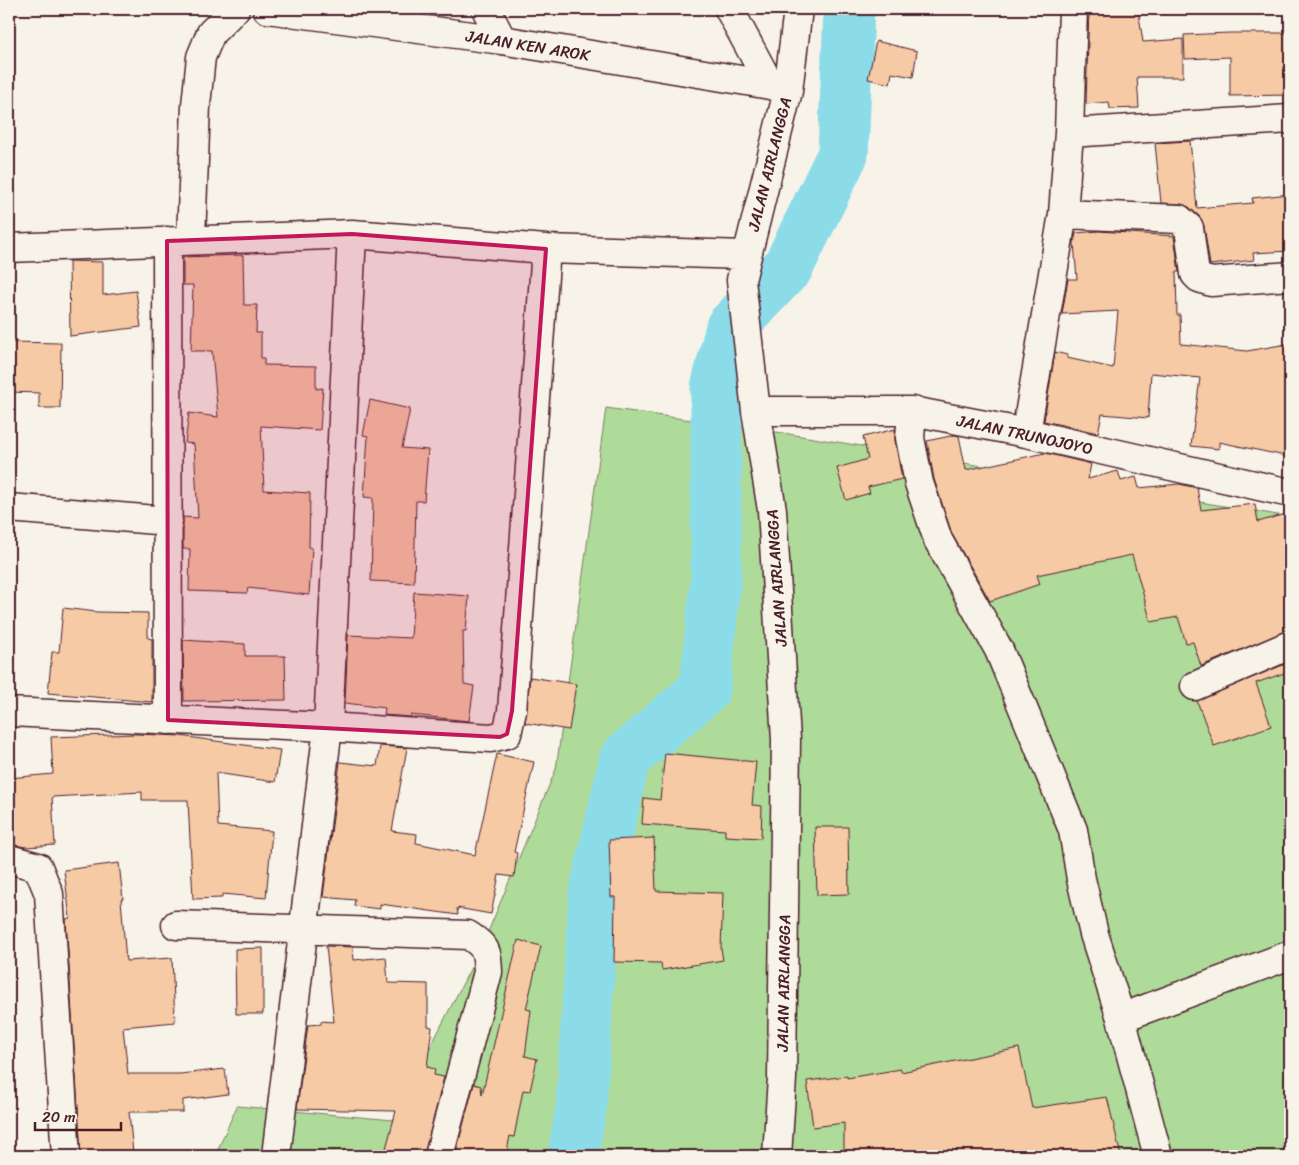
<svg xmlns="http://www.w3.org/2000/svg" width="1299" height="1165" viewBox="0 0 1299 1165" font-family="Sriracha,sans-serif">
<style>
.green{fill:#aedb99;stroke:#7c7d62}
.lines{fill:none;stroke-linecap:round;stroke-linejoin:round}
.river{stroke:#8cdbe9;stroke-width:51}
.building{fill:#f6caa5;stroke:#4a1f2b}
.minor-casing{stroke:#4a1f2b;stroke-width:31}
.minor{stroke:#f7f3e8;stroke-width:28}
.marked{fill:#c2185b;fill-opacity:0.2;stroke:#c2185b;stroke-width:4;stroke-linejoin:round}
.labels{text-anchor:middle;stroke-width:4;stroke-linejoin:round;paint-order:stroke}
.street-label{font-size:16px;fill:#4a1f2b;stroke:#f7f3e8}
</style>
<rect width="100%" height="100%" fill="#f7f3e8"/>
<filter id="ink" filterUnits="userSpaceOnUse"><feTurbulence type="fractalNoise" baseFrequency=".02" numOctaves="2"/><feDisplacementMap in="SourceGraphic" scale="10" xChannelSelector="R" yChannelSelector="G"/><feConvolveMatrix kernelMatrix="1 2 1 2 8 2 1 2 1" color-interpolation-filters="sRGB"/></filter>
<g filter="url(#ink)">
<!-- green -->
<path class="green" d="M606 408 783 433 1290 517V1156H215L237 1106 393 1120 483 944 556 769Z"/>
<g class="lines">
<!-- river -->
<path class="river" d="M573 1156 581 1108 594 895 625 758 705 689 716 575V388L731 327 788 267 843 154 849 9"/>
</g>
<!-- building -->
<path class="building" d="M1089 9H1138L1143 42 1183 39V77H1137L1139 108 1110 109 1109 102 1086 104Z
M1229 33H1290V95L1230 96V57L1185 59 1184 35Z
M876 41 917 51 913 77 892 73 890 84 868 79Z
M1190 141 1197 208 1253 203 1252 198 1290 194V251L1253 253 1254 260 1210 265 1204 226 1200 217 1189 207 1180 204 1161 203 1155 143Z
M1099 231 1174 236 1179 272H1176L1177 315H1180L1181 344 1247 351 1287 344 1290 361V457L1219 442V449L1191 446 1200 378 1151 373 1148 418 1102 414 1098 433 1044 421 1055 352 1067 355V358L1113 368 1118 311 1062 314 1068 279H1077L1074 243 1076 233Z
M243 255 244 305H257L256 333H261V358H264V365L316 366V389L323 388 320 430 261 426 264 490 310 493 309 547 312 548 309 595 248 588 247 593 189 591 190 549H183V517L198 518 194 444 185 443 189 413 218 417 212 351H191L193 285H183V257Z
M69 261 103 262V295L136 291 141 327 70 336Z
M9 342 61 343 60 408H39V393L9 392Z
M370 400 410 409 402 448 428 450 424 501H416L414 583 371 581 373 498 364 497 368 436 363 435Z
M895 429V441L902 479 868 487 870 493 846 500 837 468 868 459 863 437Z
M955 435 959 436 966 470 1045 453 1091 464 1088 479 1118 471 1121 481 1136 477 1139 488 1179 484 1197 488 1201 510 1255 504 1258 522 1286 514 1290 527V630L1201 666 1193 642 1186 643 1178 617 1151 622 1132 555 1037 575 1040 584 990 601 952 534 934 479 927 441Z
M414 592 469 596 466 631H463L464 684 474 686 469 721 411 715V717L384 715 385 708 345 703 348 635 411 638Z
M63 608 97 612 148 613V638L152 639V702L48 693 52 652H59Z
M183 640 245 644V656H285L286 700 184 701Z
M1290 662V671L1256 683 1271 726 1214 746 1197 701Z
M530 677 576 684 569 730 525 723Z
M136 734 180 736 280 750 275 782 216 773 218 826 272 831 266 898 222 894V898L193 899 188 800H142V792L52 797 55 845 26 847 9 844V778L53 774 51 737Z
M380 746 407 748 392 831 417 834 416 843 475 855 497 754 534 762 514 852 517 853 514 877 499 875 491 914 457 908 458 915 380 904V909L354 906 355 900 323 897 340 762 377 766Z
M665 753 756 762 752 805 762 806 761 838 725 836V830L642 824 644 798 660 800Z
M815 827H848L849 894 817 895Z
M654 838 656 891 723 893 721 949 723 960 662 970 661 963 614 962 615 897H611L609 840Z
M119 863 123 899H121L126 961 172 958 175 1022 123 1027 128 1074H180L225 1069 228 1094 183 1100V1112H129L133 1153 81 1156 66 919 70 918 64 870Z
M518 940 541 946 526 1009 531 1010 525 1056 537 1059 530 1091 523 1090 514 1137 510 1136 506 1156H455L474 1084 481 1086 482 1095Z
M326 946 353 947 354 960 386 957 388 983 428 984V1026L432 1027 427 1067 435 1069 434 1075 444 1077 424 1156H384L396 1111 297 1109 308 1025 321 1024V1021L334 1022Z
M263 948V1014H236L235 949Z
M1019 1048 1032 1108 1107 1097 1121 1156H844V1123L813 1127 807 1081 847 1076V1078L901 1069V1072Z"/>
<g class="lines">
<defs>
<path id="minor" d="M267 9 502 40 770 85 788 91
M486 9 502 40
M729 9 770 85
M1069 133 1290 119
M1063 214 1179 219 1189 228 1195 274 1199 278 1211 282 1290 276
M191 240 196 105 201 57 211 33 235 9
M167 241 168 720
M9 248 352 234 546 249 746 255
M756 411H912L1026 433 1290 493
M912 411 910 438 919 483 938 540 999 650 1073 830 1081 879 1094 934 1121 1018
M1026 433 1063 214 1069 133 1073 9
M9 508 168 521
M1195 686 1290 645
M9 712 328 727 491 738 507 734 512 711 546 249
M9 859 38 867 49 894 66 1156
M176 925 468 935C487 947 487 951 488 972L439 1156
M276 1156 328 727 352 234
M777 1156 782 1078 786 740 772 510 756 411 741 280 788 91 798 9
M1158 1156 1121 1018 1290 955"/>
</defs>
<!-- minor casing -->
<use href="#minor" class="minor-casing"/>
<!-- minor -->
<use href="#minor" class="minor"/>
</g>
</g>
<!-- marked area -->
<path class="marked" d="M352 234 546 249 512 711 507 734 500 737 168 720 167 241Z"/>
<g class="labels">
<!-- street labels -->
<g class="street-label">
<text transform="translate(528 45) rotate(9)" y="6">JALAN KEN AROK</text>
<text transform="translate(769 164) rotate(-76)" y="6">JALAN AIRLANGGA</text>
<text transform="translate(1025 434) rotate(12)" y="6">JALAN TRUNOJOYO</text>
<text transform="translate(776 578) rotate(-94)" y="6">JALAN AIRLANGGA</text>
<text transform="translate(783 983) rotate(-89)" y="6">JALAN AIRLANGGA</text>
</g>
</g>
<!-- margin -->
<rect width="1299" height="1165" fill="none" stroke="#f7f3e8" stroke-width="30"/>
<rect x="15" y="15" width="1269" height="1135" fill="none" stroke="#4a1f2b" stroke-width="2" filter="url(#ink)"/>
<!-- scale -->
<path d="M35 1122v8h86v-8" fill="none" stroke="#4a1f2b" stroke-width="2.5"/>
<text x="42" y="1122" font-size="15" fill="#4a1f2b" stroke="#f7f3e8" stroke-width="4" paint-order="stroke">20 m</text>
</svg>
